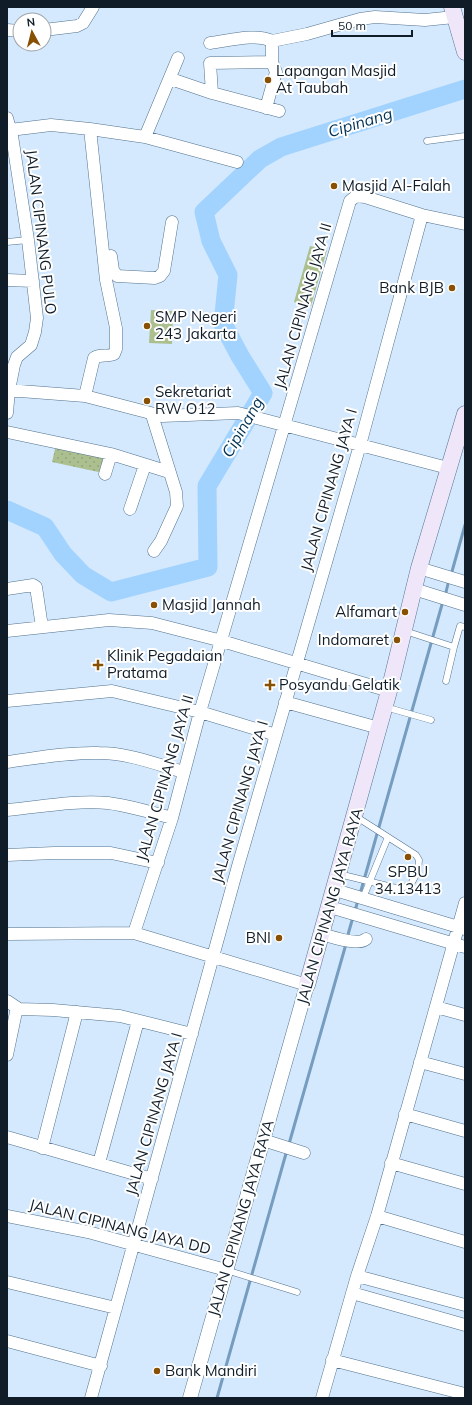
<svg xmlns="http://www.w3.org/2000/svg" width="472" height="1405" viewBox="0 0 472 1405" font-family="Mulish,sans-serif">
<style>
.grass{fill:url(#grass-dots)}
.pitch{fill:#acbf8f}
.lines{fill:none;stroke-linecap:round;stroke-linejoin:round}
.stream{stroke:#769cbf;stroke-width:3}
.river{stroke:#a2d3ff;stroke-width:19}
.service-casing{stroke:#51728e;stroke-width:7}
.minor-casing{stroke:#51728e;stroke-width:13}
.tertiary-casing{stroke:#51728e;stroke-width:15}
.secondary-casing{stroke:#51728e;stroke-width:17}
.service{stroke:#fff;stroke-width:6}
.minor{stroke:#fff;stroke-width:12}
.tertiary{stroke:#fff;stroke-width:14}
.secondary{stroke:#efe6f9;stroke-width:16}
.poi-dot{fill:#885002;stroke:#fff;stroke-width:1.5}
.labels{text-anchor:middle;stroke-width:4;stroke-linejoin:round;paint-order:stroke}
.poi-label{font-size:15px;fill:#101d29;stroke:#fff;text-anchor:start}
.street-label{font-size:15px;fill:#101d29;stroke:#fff}
.water-label{font-size:16px;font-style:italic;fill:#013254;stroke:#fff}
</style>
<defs>
<pattern id="grass-dots" width="8" height="8" patternUnits="userSpaceOnUse"><rect width="8" height="8" fill="#acbf8f"/><path d="M2 2h.1M6 6h.1" fill="none" stroke="#93a47b" stroke-width="1.8" stroke-linecap="round"/></pattern>
</defs>
<rect width="100%" height="100%" fill="#d4e9fd"/>
<!-- grass -->
<path class="grass" d="M56 445 107 456 103 473 52 462Z"/>
<!-- pitch -->
<path class="pitch" d="M310 246 327 250 311 306 294 302Z
M151 310 173 311 172 344 149 343Z"/>
<g class="lines">
<!-- stream -->
<path class="stream" d="M451 575 465 525
M445 596 449 580
M360 894 443 601
M355 911 358 900
M347 938 353 917
M289 1144 346 944
M217 1398 287 1150"/>
<!-- river -->
<path class="river" d="M7 510 45 527 63 554 83 575 111 592 208 567 207 486 263 393 240 356 223 324 228 275 211 241 204 212 260 159 281 147 465 89"/>
<defs>
<path id="service" d="M427 141 465 136
M7 242 28 240
M405 631 454 647 446 681
M454 647 460 626 465 627
M385 707 431 720
M339 874 400 889 411 884 418 871 419 860 416 855 355 816
M363 898 388 837
M226 1270 297 1292"/>
<path id="minor" d="M7 30 20 31
M44 30 77 26 83 23 93 7
M272 41 307 34 360 19 375 17 425 20 454 17
M272 41V62L210 63 212 93 279 111
M210 43C229 41 254 33 272 41
M171 79 212 93
M266 108 276 72 272 62
M7 118 12 136 28 240 37 318 35 332 31 345 17 357 14 365 9 390 7 413
M10 130 51 125 90 129 145 137 237 162
M145 137 178 58
M111 256 113 270 117 276 155 278 160 276 164 271 172 222
M7 280 33 281
M7 390 85 396 162 416 238 413 448 468
M85 396 94 358C99 354 108 357 114 354L116 349V328L106 280 90 129
M152 415 176 492 177 506 161 541 154 551
M7 432 111 454 169 472
M105 474 111 454
M130 509 145 465
M419 568 465 582
M7 589 33 585 36 587 42 627
M414 589 465 605
M7 631 109 620 152 623 222 641 389 691
M7 701 112 691 200 712 276 735
M285 702 379 728
M7 762C37 758 69 752 99 753 128 753 156 764 184 772
M7 810C40 807 75 800 108 803 130 806 151 812 172 818
M7 855 54 853H111L158 863
M335 890 465 929
M330 907 465 947
M134 933 172 818 200 712 350 201 356 196 365 197 422 215 465 224
M7 934 134 933 307 985
M322 934C332 937 358 946 366 939
M7 1001 19 1009
M436 1007 465 1015
M19 1009 53 1010 120 1016 192 1034
M7 1055 16 1012 19 1009
M420 1062 465 1074
M405 1114 465 1131
M7 1137 152 1179
M263 1140 304 1153
M42 1148 77 1012
M99 1163 138 1021
M391 1163 465 1184
M7 1216 88 1232 226 1270
M377 1216 465 1242
M357 1276 465 1305
M7 1282 116 1308
M352 1293 465 1325
M7 1341 101 1366
M332 1360 465 1394
M91 1398 238 866 360 445 422 215
M322 1398 357 1276 377 1216 465 903"/>
<path id="tertiary" d="M190 1398 307 985"/>
<path id="secondary" d="M452 7 465 52
M307 985 389 691 419 568 465 414"/>
</defs>
<!-- service casing -->
<use href="#service" class="service-casing"/>
<!-- minor casing -->
<use href="#minor" class="minor-casing"/>
<!-- tertiary casing -->
<use href="#tertiary" class="tertiary-casing"/>
<!-- secondary casing -->
<use href="#secondary" class="secondary-casing"/>
<!-- service -->
<use href="#service" class="service"/>
<!-- minor -->
<use href="#minor" class="minor"/>
<!-- tertiary -->
<use href="#tertiary" class="tertiary"/>
<!-- secondary -->
<use href="#secondary" class="secondary"/>
</g>
<!-- markers -->
<g class="poi-dot">
<circle cx="268" cy="80" r="4"/>
<circle cx="334" cy="186" r="4"/>
<circle cx="452" cy="288" r="4"/>
<circle cx="147" cy="326" r="4"/>
<circle cx="147" cy="401" r="4"/>
<circle cx="154" cy="605" r="4"/>
<circle cx="405" cy="612" r="4"/>
<circle cx="397" cy="640" r="4"/>
<path d="M96 659h4v4h4v4h-4v4h-4v-4h-4v-4h4z"/>
<path d="M268 679h4v4h4v4h-4v4h-4v-4h-4v-4h4z"/>
<circle cx="408" cy="857" r="4"/>
<circle cx="279" cy="938" r="4"/>
<circle cx="157" cy="1371" r="4"/>
</g>
<g class="labels">
<!-- poi labels -->
<g class="poi-label">
<text x="276" y="76">Lapangan Masjid<tspan x="276" dy="17">At Taubah</tspan></text>
<text x="342" y="191">Masjid Al-Falah</text>
<text x="444" y="293" text-anchor="end">Bank BJB</text>
<text x="155" y="322">SMP Negeri<tspan x="155" dy="17">243 Jakarta</tspan></text>
<text x="155" y="397">Sekretariat<tspan x="155" dy="17">RW O12</tspan></text>
<text x="162" y="610">Masjid Jannah</text>
<text x="397" y="617" text-anchor="end">Alfamart</text>
<text x="389" y="645" text-anchor="end">Indomaret</text>
<text x="107" y="661">Klinik Pegadaian<tspan x="107" dy="17">Pratama</tspan></text>
<text x="279" y="690">Posyandu Gelatik</text>
<text x="408" y="877" text-anchor="middle">SPBU<tspan x="408" dy="17">34.13413</tspan></text>
<text x="271" y="943" text-anchor="end">BNI</text>
<text x="165" y="1376">Bank Mandiri</text>
</g>
<!-- street labels -->
<g class="street-label">
<text transform="translate(41 232) rotate(83)" y="5">JALAN CIPINANG PULO</text>
<text transform="translate(303 306) rotate(-74)" y="5">JALAN CIPINANG JAYA II</text>
<text transform="translate(329 490) rotate(-74)" y="5">JALAN CIPINANG JAYA I</text>
<text transform="translate(165 778) rotate(-74)" y="5">JALAN CIPINANG JAYA II</text>
<text transform="translate(240 802) rotate(-74)" y="5">JALAN CIPINANG JAYA I</text>
<text transform="translate(330 906) rotate(-74)" y="5">JALAN CIPINANG JAYA RAYA</text>
<text transform="translate(154 1114) rotate(-74)" y="5">JALAN CIPINANG JAYA I</text>
<text transform="translate(241 1218) rotate(-74)" y="5">JALAN CIPINANG JAYA RAYA</text>
<text transform="translate(120 1227) rotate(14)" y="5">JALAN CIPINANG JAYA DD</text>
</g>
<!-- water labels -->
<g class="water-label">
<text transform="translate(360 122) rotate(-17)" y="6">Cipinang</text>
<text transform="translate(242 427) rotate(-60)" y="6">Cipinang</text>
</g>
</g>
<!-- border -->
<rect width="472" height="1405" fill="none" stroke="#101d29" stroke-width="16"/>
<!-- north arrow -->
<g transform="translate(32 32) rotate(353)"><circle r="19" fill="#ffffff" stroke="#9fa5a9"/>
<path d="M0-3L7 15L0 10L-7 15Z" fill="#885002"/>
<text y="-6" font-size="11" font-weight="bold" text-anchor="middle" fill="#101d29">N</text>
</g>
<!-- scale -->
<path d="M332 30v6h80v-6" fill="none" stroke="#101d29" stroke-width="2"/>
<text x="338" y="30" font-size="12" fill="#101d29" stroke="#ffffff" stroke-width="3" paint-order="stroke">50 m</text>
</svg>
